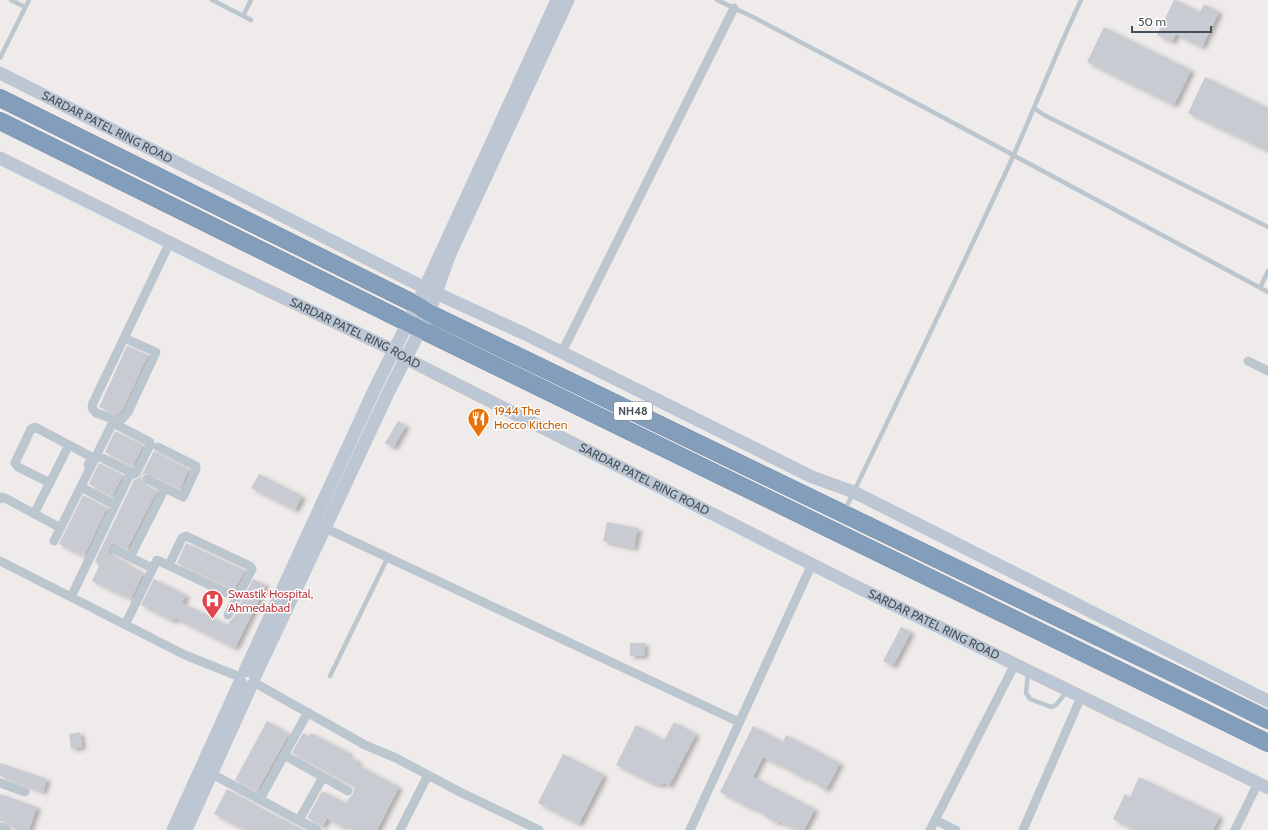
<svg xmlns="http://www.w3.org/2000/svg" width="1268" height="830" viewBox="0 0 1268 830" font-family="Cabin,sans-serif">
<style>
.building{fill:#c8cbd1;filter:url(#shadow)}
.lines{fill:none;stroke-linecap:round;stroke-linejoin:round}
.highway-casing{stroke:#6e89a7;stroke-width:18}
.lane{stroke:#bcc6ce;stroke-width:4.5}
.street{stroke:#bcc6ce;stroke-width:9}
.secondary{stroke:#bcc7d3;stroke-width:13}
.highway{stroke:#839ebb;stroke-width:17}
.labels{text-anchor:middle;stroke-width:3;stroke-linejoin:round;paint-order:stroke}
.shield{fill:#fff;stroke:#7c848b;stroke-width:1}
.shield-label{font-size:11px;font-weight:bold;fill:#444f59}
.street-label{font-size:12px;fill:#444f59;stroke:#fff}
.food-label{font-size:12px;fill:#c56008;stroke:#fff;text-anchor:start}
.health-label{font-size:12px;fill:#be3a42;stroke:#fff;text-anchor:start}
</style>
<defs>
<filter id="shadow"><feDropShadow dx="4" dy="2.5" stdDeviation="2" flood-color="#0004"/></filter>
</defs>
<rect width="100%" height="100%" fill="#efebeb"/>
<!-- building -->
<path class="building" d="M1174 0H1176L1200 12 1204 4 1219 12 1202 47 1176 34 1172 42 1157 35Z
M1104 27 1191 70 1174 105 1087 62Z
M1205 77 1268 108V151L1188 113Z
M127 346 148 355 123 409 119 413 116 414 99 407Z
M398 421 406 426 393 448 385 443Z
M115 431 143 445 133 466 105 452Z
M154 451 189 469 180 489 150 474H143L141 479 142 483 157 491 127 549 114 543 111 544 109 547V552L111 554 126 562 125 563 140 571V572L143 574 131 599 92 581 99 566 95 561 134 480 139 478 141 476Z
M99 463 123 475 112 497 89 484Z
M259 474 302 496 295 510 251 488Z
M83 495 107 508 84 556 59 544Z
M607 522 638 528 634 548 603 541Z
M186 543 244 570 242 574H243L234 590 177 563Z
M154 579 186 595 182 603 228 625 230 621 233 618 253 579 266 585 235 648 175 618 173 621 141 605Z
M901 627 911 632 893 666 883 661Z
M630 643H645L644 656H630Z
M267 721 289 734 257 791 235 780Z
M674 722 696 734 669 786 664 783 660 785 652 783 616 765 636 725 664 740Z
M753 726 783 742 786 735 840 763 826 790 819 786 820 785 804 777 803 778 779 764V765L763 757 753 777 815 809 804 830H797L779 821 778 823 766 817 767 816 753 808 752 809 720 792Z
M80 732 82 747 71 749 69 734Z
M303 733 309 736 311 733 349 753 348 756 358 761 356 764 399 787 377 830H353L344 825 343 827 327 818 322 828 320 825 307 818 322 791 346 803 350 797 353 794 355 787 292 753Z
M563 754 604 775 579 824 538 803Z
M0 763 47 779 43 792 0 776Z
M1139 777 1220 816 1213 830H1135L1113 819 1125 794 1130 797Z
M227 789 253 803V804L304 830H246L214 814Z
M0 794 37 807 29 830H18L13 828 9 824 0 821Z"/>
<g class="lines">
<defs>
<path id="highway" d="M0 98 417 305 429 313 1183 678 1268 720
M0 121 420 329 1268 743"/>
</defs>
<!-- highway casing -->
<use href="#highway" class="highway-casing"/>
<!-- lane -->
<path class="lane" d="M11 0 25 7
M212 0 251 20
M717 0 753 17 933 112 1268 292
M243 16 251 0
M0 58 29 0
M1034 108 1044 115 1268 227
M1260 288 1268 271
M845 510C901 394 957 278 1011 161 1035 107 1056 53 1081 0
M1028 673 1026 693 1030 699 1051 707 1056 705 1067 691
M330 676 388 557"/>
<!-- street -->
<path class="street" d="M124 338 156 352 128 412 122 419 115 420 96 413 92 408 93 403 170 242
M562 352 734 8
M1248 361 1268 371
M96 455 131 472
M147 479 165 488
M50 483 18 467 15 463 31 429 35 427 69 445
M81 487 115 505
M0 499 2 497 5 498 57 526
M34 514 69 445 90 456 91 459 88 465
M325 528 739 722
M54 541 112 424 113 423 150 442V445L136 473 134 474 131 472 71 597
M114 549 152 568
M130 557 165 488 183 497 196 469V466L158 447
M0 561 185 655 240 677
M169 565 182 538 186 536 250 566 252 569 251 571 237 598
M125 625 157 560 237 598 228 615
M255 683 365 745 396 758 460 792 539 830
M284 755 348 791
M212 774 317 830
M0 783 25 792
M260 799 308 712
M299 820 323 777
M935 820 956 830
M0 827 7 830
M400 830 428 775
M690 830 812 564
M930 830 1015 664
M1023 830 1081 697
M1235 830 1258 783"/>
<!-- secondary -->
<g class="secondary">
<path id="s1" d="M0 73 425 288 525 334 812 477 854 492 1268 701"/>
<path id="s2" d="M0 158 219 267 393 350 405 358 849 583 1268 788"/>
<path d="M245 671 376 386 417 305 557 0"/>
<path d="M255 676 325 528 389 391 429 313 449 256 568 0"/>
<path d="M173 830 240 682"/>
<path d="M186 830 251 686"/>
</g>
<!-- highway -->
<use href="#highway" class="highway"/>
</g>
<!-- icons -->
<defs>
<symbol id="restaurant-pin" viewBox="-11 -11 22 30"><path d="M0 17L-7.5 6A9.5 9.5 0 1 1 7.5 6Z" fill="#e8710a" stroke="#fff"/><path d="M-5-6h1v4h1v-4h1v4h1v-4h1v5L-1.5 .5V6h-2V.5L-5-1ZM5-6V6H3V1.5H1.5Q1.5-4 5-6Z" fill="#fff"/></symbol>
<symbol id="hospital-pin" viewBox="-11 -11 22 30"><path d="M0 17L-7.5 6A9.5 9.5 0 1 1 7.5 6Z" fill="#e0444e" stroke="#fff"/><path d="M-5-5h3v3.5h4V-5h3V5h-3V1.5h-4V5h-3Z" fill="#fff"/></symbol>
</defs>
<g fill-rule="evenodd">
<use href="#restaurant-pin" x="466" y="406" width="25" height="34"/>
<use href="#hospital-pin" x="200" y="588" width="25" height="34"/>
</g>
<g class="labels">
<!-- shield labels -->
<rect class="shield" x="614" y="402" width="38" height="18" rx="3"/>
<g class="shield-label">
<text x="633" y="415">NH48</text>
</g>
<!-- street labels -->
<g class="street-label">
<text dy="4" stroke="none"><textPath href="#s1" startOffset="120">SARDAR PATEL RING ROAD</textPath></text>
<text dy="4" stroke="none"><textPath href="#s2" startOffset="396">SARDAR PATEL RING ROAD</textPath></text>
<text dy="4" stroke="none"><textPath href="#s2" startOffset="720">SARDAR PATEL RING ROAD</textPath></text>
<text dy="4" stroke="none"><textPath href="#s2" startOffset="1044">SARDAR PATEL RING ROAD</textPath></text>
</g>
<!-- food labels -->
<g class="food-label">
<text x="494" y="415">1944 The<tspan x="494" dy="14">Hocco Kitchen</tspan></text>
</g>
<!-- health labels -->
<g class="health-label">
<text x="228" y="598">Swastik Hospital,<tspan x="228" dy="14">Ahmedabad</tspan></text>
</g>
</g>
<!-- scale -->
<path d="M1132 26v6h79v-6" fill="none" stroke="#444f59" stroke-width="2"/>
<text x="1138" y="26" font-size="12" fill="#444f59" stroke="#ffffff" stroke-width="3" paint-order="stroke">50 m</text>
</svg>
